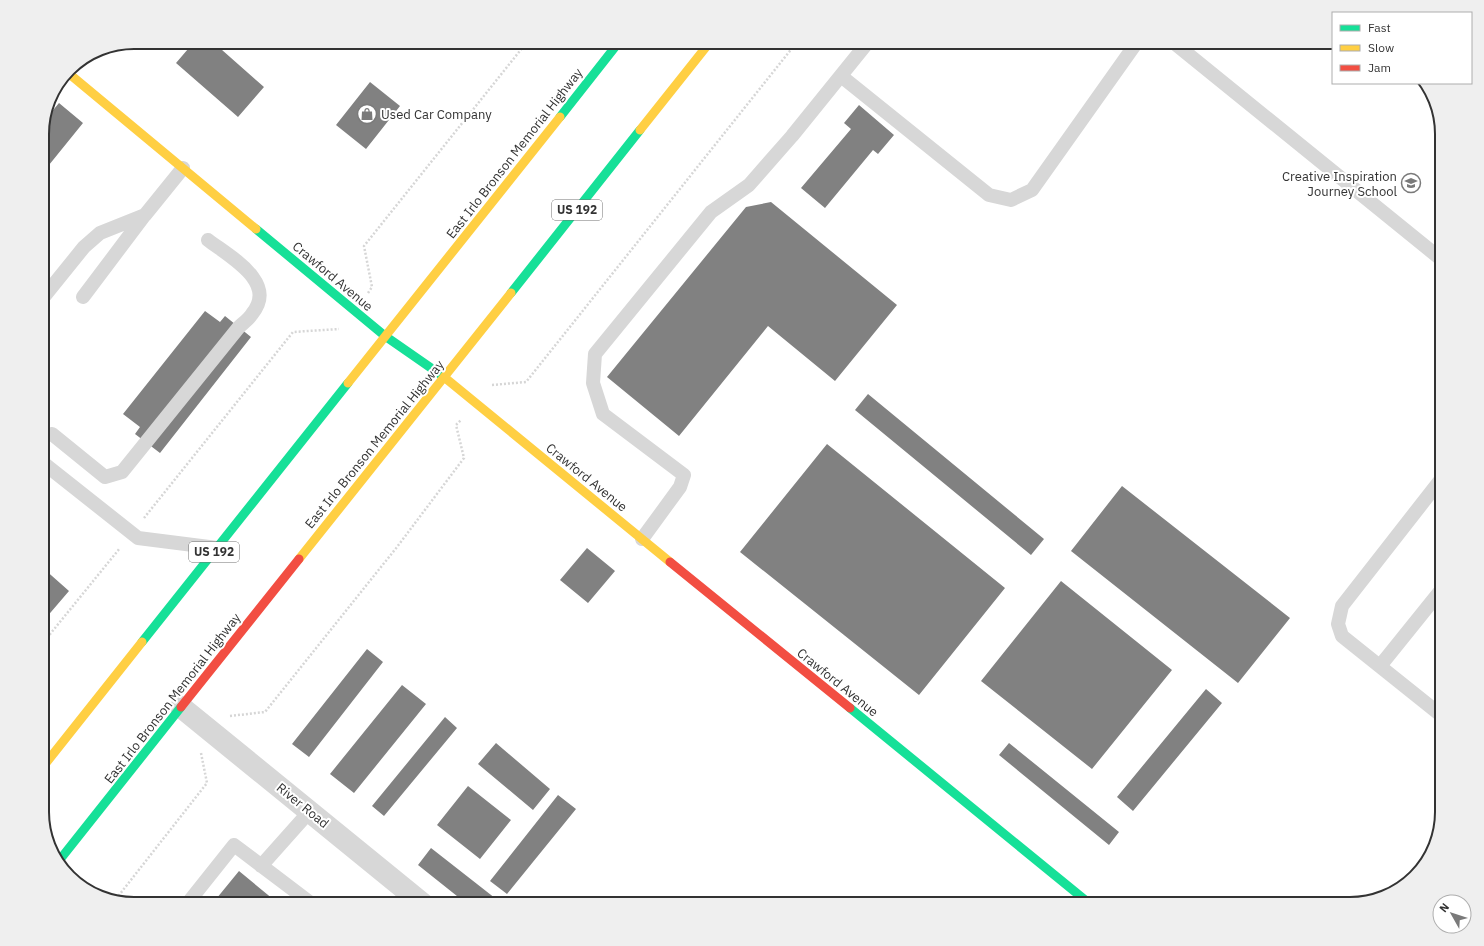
<svg xmlns="http://www.w3.org/2000/svg" width="1484" height="946" viewBox="0 0 1484 946" font-family="'IBM Plex Sans',sans-serif">
<style>
.building{fill:#818181}
.lines{fill:none;stroke-linecap:round;stroke-linejoin:round}
.path{stroke:#d6d6d6;stroke-width:2.5;stroke-dasharray:2 2;stroke-linecap:butt}
.lane{stroke:#d7d7d7;stroke-width:14}
.street{stroke:#d7d7d7;stroke-width:22}
.fast{stroke:#16e098;stroke-width:9}
.slow{stroke:#ffcf43;stroke-width:9}
.jam{stroke:#f24e42;stroke-width:9}
.labels{text-anchor:middle;stroke-width:4;stroke-linejoin:round;paint-order:stroke}
.shield{fill:#fff;stroke:#707070;stroke-width:1}
.shield-label{font-size:12px;font-weight:bold;fill:#333}
.poi-label{font-size:13px;fill:#333;stroke:#fff;text-anchor:start}
.street-label{font-size:13px;fill:#333;stroke:#fff}
.rim{fill:none;stroke:#333;stroke-width:2}
</style>
<rect width="100%" height="100%" fill="#fff"/>
<!-- building -->
<path class="building" d="M194 42H213L264 87 238 117 176 63Z
M370 82 400 106 366 149 336 125Z
M59 103 83 123 49 165 42 159V140L50 131 43 125 44 121Z
M859 105 894 135 878 154 873 150 825 208 801 188 851 129 844 123Z
M771 202 897 305 835 381 768 326 679 436 607 377 746 207Z
M205 311 220 322 225 316 251 337 160 453 135 434 140 427 123 414Z
M868 394 1044 539 1031 555 855 410Z
M827 444 1005 588 919 695 740 552Z
M1122 486 1290 618 1238 683 1071 551Z
M587 548 615 571 588 603 560 580Z
M43 568 69 591 45 619 42 616Z
M1061 581 1172 670 1092 769 981 681Z
M367 649 383 662 309 757 292 744Z
M402 685 426 704 354 793 330 774Z
M1206 689 1222 703 1133 811 1117 797Z
M445 717 457 728 384 816 372 806Z
M496 743 550 789 533 810 478 764Z
M1009 743 1119 832 1109 845 999 755Z
M468 786 511 820 480 859 437 825Z
M558 795 576 809 507 894 490 881Z
M431 848 500 902 499 904H467L418 865Z
M239 871 279 904H212Z"/>
<g class="lines">
<!-- path -->
<path class="path" d="M368 293 372 287 364 246 527 42
M492 385 526 382 797 42
M144 518 293 332 339 329
M42 644 120 548
M230 716 265 712 397 547 464 458 456 425 461 420
M116 899 207 783 201 753"/>
<!-- lane -->
<path class="lane" d="M1173 42 1442 260
M841 76 989 195 1011 200 1032 190 1137 42
M83 297 144 216
M42 299 84 247 100 233 145 215 183 168
M52 434 105 477 122 472 239 327C243 323 249 319 252 314 278 282 230 257 208 240
M42 462 138 538 217 548
M1442 478 1342 606 1338 624 1342 636 1442 716
M642 539 680 487 684 475 603 414 593 383 595 354 711 212 749 185 792 136 868 42
M1380 666 1442 589
M261 866 310 811
M187 904 234 845 312 904
M398 904 408 891"/>
<!-- street -->
<path class="street" d="M181 707 423 904"/>
<!-- fast -->
<path class="fast" d="M560 117 619 42
M256 229 385 336 444 377
M511 293 640 130
M142 642 348 383
M850 708 1090 904
M58 862 181 707"/>
<!-- slow -->
<path class="slow" d="M67 72 256 229
M640 130 710 42
M444 377 670 562
M348 383 560 117
M299 559 511 293
M42 768 142 642"/>
<!-- jam -->
<path class="jam" d="M670 562 850 708
M181 707 299 559"/>
</g>
<!-- icons -->
<defs>
<symbol id="shop-ring" viewBox="-11 -11 22 22"><circle r="9.5" fill="#fff" stroke="#7a7a7a" stroke-width="1.5"/><path d="M-5-2.5h2.3a2.7 3.5 0 0 1 5.4 0H5L5.5 6h-11ZM-1.5-2.5h3a1.5 2.3 0 0 0-3 0Z" fill="#7a7a7a"/></symbol>
<symbol id="school-ring" viewBox="-11 -11 22 22"><circle r="9.5" fill="#fff" stroke="#7a7a7a" stroke-width="1.5"/><path d="M0-5L7-2L0 1L-7-2ZM-4 1L0 2.5L4 1V4Q0 6-4 4Z" fill="#7a7a7a"/></symbol>
</defs>
<g fill-rule="evenodd">
<use href="#shop-ring" x="356" y="103" width="22" height="22"/>
<use href="#school-ring" x="1400" y="172" width="22" height="22"/>
</g>
<g class="labels">
<!-- shield labels -->
<g class="shield">
<rect x="552" y="200" width="50" height="20" rx="3"/>
<rect x="189" y="542" width="50" height="20" rx="3"/>
</g>
<g class="shield-label">
<text x="577" y="214">US 192</text>
<text x="214" y="556">US 192</text>
</g>
<!-- poi labels -->
<g class="poi-label">
<text x="381" y="119">Used Car Company</text>
<text x="1397" y="181" text-anchor="end">Creative Inspiration<tspan x="1397" dy="15">Journey School</tspan></text>
</g>
<!-- street labels -->
<g class="street-label">
<text transform="translate(514 153) rotate(-52)" y="5">East Irlo Bronson Memorial Highway</text>
<text transform="translate(333 276) rotate(40)" y="5">Crawford Avenue</text>
<text transform="translate(374 444) rotate(-51)" y="5">East Irlo Bronson Memorial Highway</text>
<text transform="translate(587 477) rotate(39)" y="5">Crawford Avenue</text>
<text transform="translate(838 682) rotate(39)" y="5">Crawford Avenue</text>
<text transform="translate(172 698) rotate(-52)" y="5">East Irlo Bronson Memorial Highway</text>
<text transform="translate(303 805) rotate(39)" y="5">River Road</text>
</g>
</g>
<!-- crop -->
<path d="M0 0H1484V946H0ZM134 49H1350A85 85 0 0 1 1435 134V812A85 85 0 0 1 1350 897H134A85 85 0 0 1 49 812V134A85 85 0 0 1 134 49Z" fill="#efefef" fill-rule="evenodd"/>
<path class="rim" d="M134 49H1350A85 85 0 0 1 1435 134V812A85 85 0 0 1 1350 897H134A85 85 0 0 1 49 812V134A85 85 0 0 1 134 49Z"/>
<!-- legend -->
<rect x="1332" y="12" width="140" height="72" fill="#ffffff" stroke="#adadad"/>
<rect x="1340" y="25" width="20" height="6" fill="#16e098" stroke="#adadad"/>
<text x="1368" y="32" font-size="12" fill="#333333">Fast</text>
<rect x="1340" y="45" width="20" height="6" fill="#ffcf43" stroke="#adadad"/>
<text x="1368" y="52" font-size="12" fill="#333333">Slow</text>
<rect x="1340" y="65" width="20" height="6" fill="#f24e42" stroke="#adadad"/>
<text x="1368" y="72" font-size="12" fill="#333333">Jam</text>
<!-- north arrow -->
<g transform="translate(1452 914) rotate(309)"><circle r="19" fill="#ffffff" stroke="#adadad"/>
<path d="M0-3L7 15L0 10L-7 15Z" fill="#7a7a7a"/>
<text y="-6" font-size="11" font-weight="bold" text-anchor="middle" fill="#333333">N</text>
</g>
</svg>
